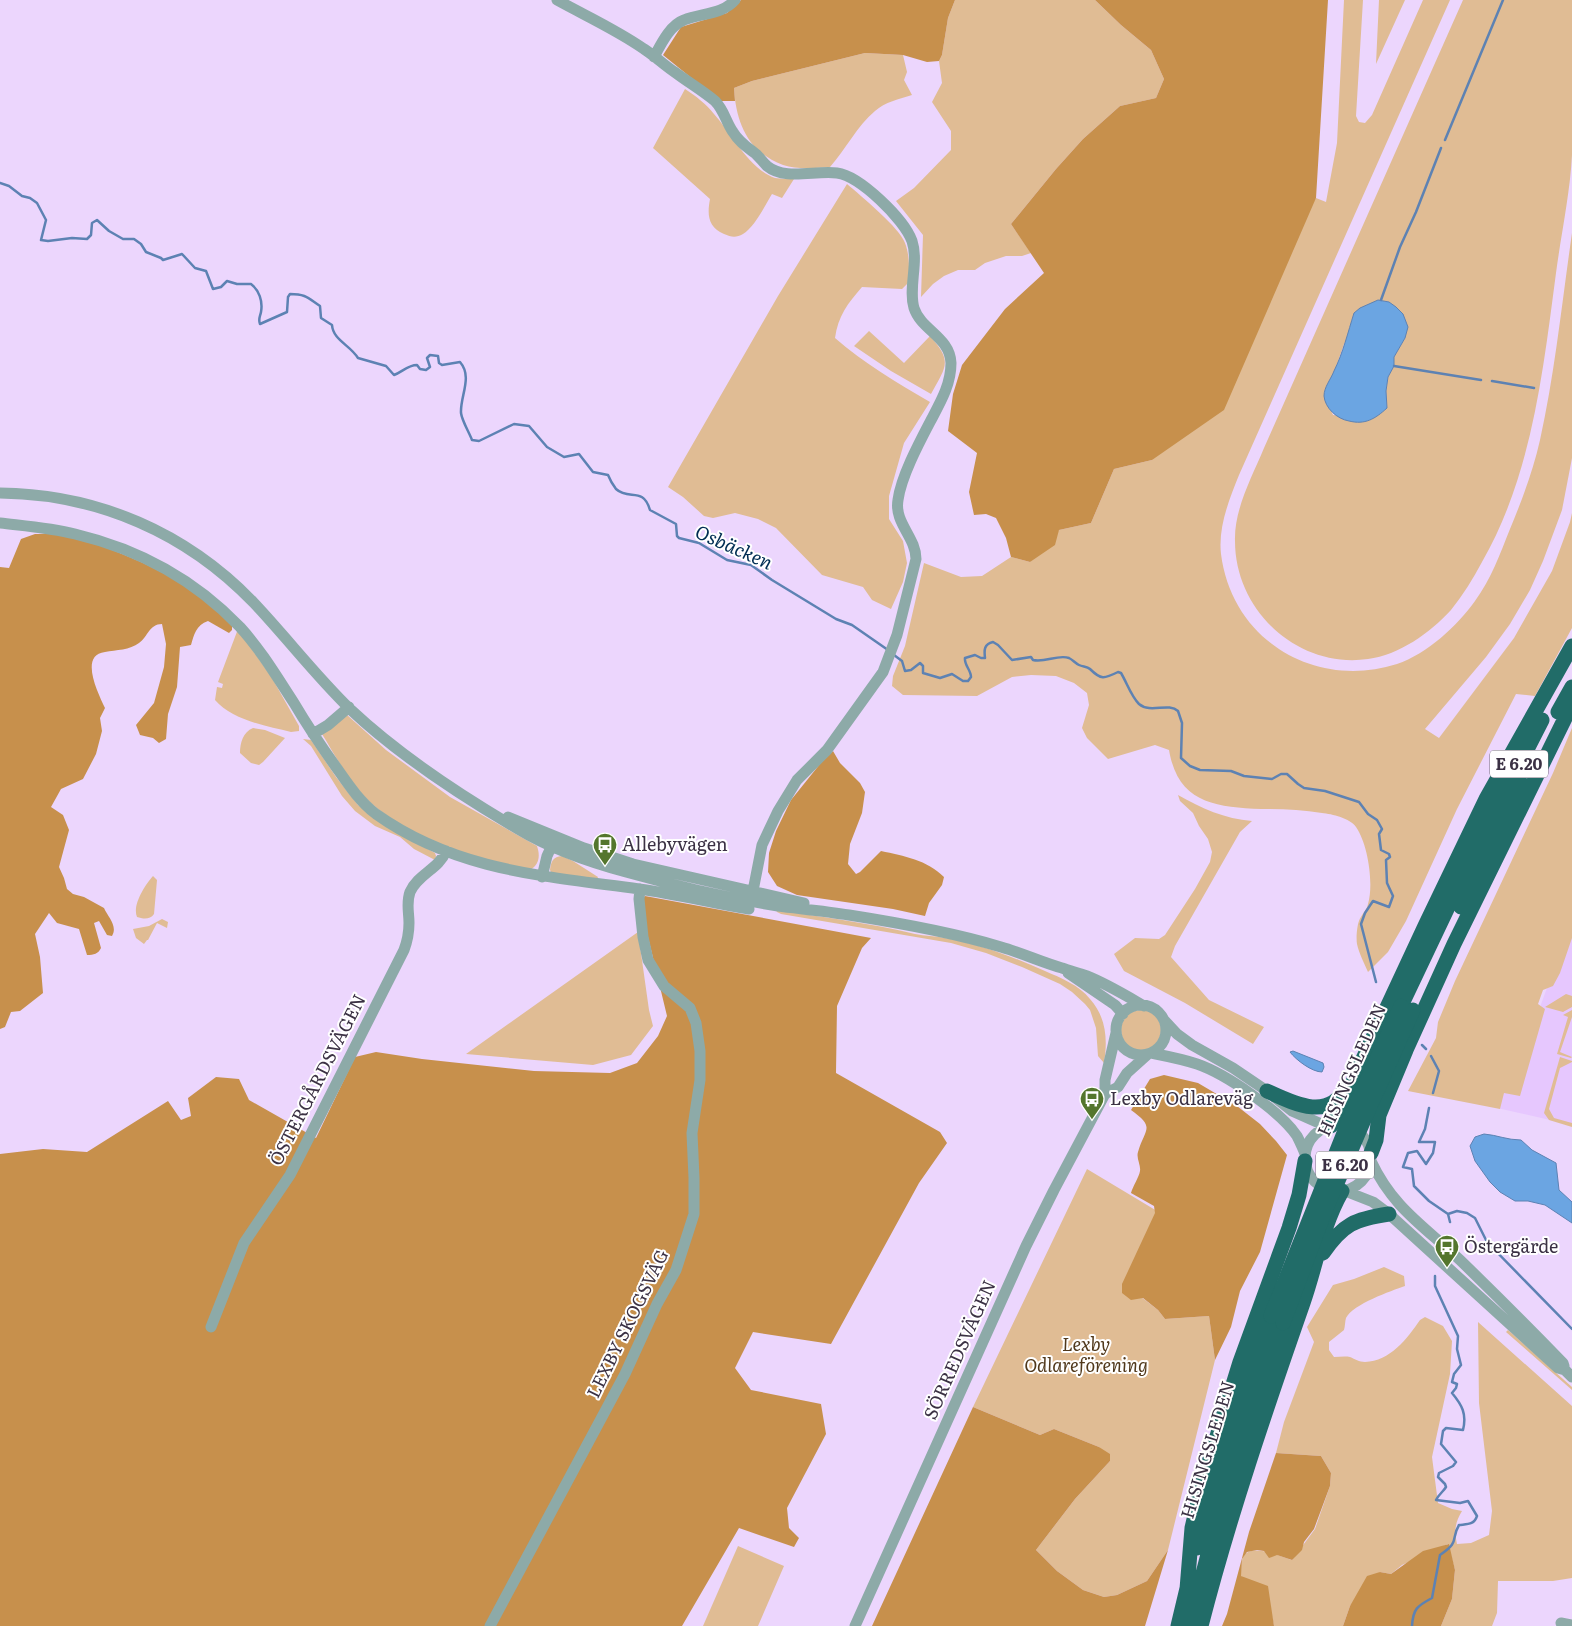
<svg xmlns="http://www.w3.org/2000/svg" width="1572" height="1626" viewBox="0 0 1572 1626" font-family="Literata,serif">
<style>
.built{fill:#e6c7fe}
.green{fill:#e0bc94;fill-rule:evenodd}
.forest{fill:#c7904c}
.water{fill:#6ba5e2;stroke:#5d82b3}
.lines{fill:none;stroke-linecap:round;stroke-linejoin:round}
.stream{stroke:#5d82b3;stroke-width:2.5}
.minor{stroke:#8daaa8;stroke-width:11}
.highway{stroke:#216c68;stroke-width:15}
.highway-bridge{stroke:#216c68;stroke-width:15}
.labels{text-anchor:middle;stroke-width:4;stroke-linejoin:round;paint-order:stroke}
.shield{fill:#fff;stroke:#766f7c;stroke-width:1}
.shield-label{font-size:16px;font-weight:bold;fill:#3b3144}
.poi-label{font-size:18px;fill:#3b3144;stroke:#fff;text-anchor:start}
.street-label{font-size:18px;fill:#3b3144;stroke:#fff}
.park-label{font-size:18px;font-style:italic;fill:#50381b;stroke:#fff}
.water-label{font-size:19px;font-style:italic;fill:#002d53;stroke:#fff}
</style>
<rect width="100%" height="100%" fill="#ecd6fd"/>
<!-- built -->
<path class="built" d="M1572 920V1125L1497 1108 1540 1007Z"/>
<!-- green -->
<path class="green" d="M955 0H1095L1121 25 1151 50 1164 79 1156 98 1120 106 1083 139 1056 169 1011 224 1031 253 1022 256H1006L985 263 975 270H958L944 276 933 284 921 297 923 235 896 201 914 188 951 150V131L932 102 942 83 939 61 942 55 948 18Z
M1344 0H1363L1356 116 1359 122 1365 123 1372 115 1423 0H1450L1239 475C1229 500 1218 527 1221 554 1232 641 1316 690 1397 664 1427 654 1457 626 1475 601 1491 579 1500 554 1510 529 1522 500 1533 471 1540 440 1555 372 1562 302 1572 233V458L1562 510 1543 561 1530 590 1510 624 1486 657 1425 729 1439 738 1514 638 1552 571 1570 522 1572 513V628L1535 696 1516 694 1457 809 1406 921 1388 952 1368 972C1364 963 1359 953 1357 944 1356 938 1357 926 1359 921 1361 915 1367 910 1368 904 1374 884 1368 844 1356 827 1350 818 1332 814 1322 813 1302 810 1281 809 1261 809 1215 807 1178 803 1169 750L1155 745 1108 759 1087 738 1082 728 1089 705 1087 693 1074 683 1056 676 1031 675 1012 677 977 696 903 695 892 686 893 676 905 646 924 563 961 577 982 576 1011 557 1030 562 1059 530 1091 523 1114 469 1152 460 1316 198 1326 202 1337 143Z
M1379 0H1405L1376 64Z
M1463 0H1572C1572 35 1572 69 1572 104 1572 121 1572 138 1572 155 1570 194 1561 235 1556 273 1543 371 1532 475 1482 562 1473 579 1463 595 1451 610 1430 633 1399 655 1368 659 1298 669 1235 611 1235 541 1234 509 1252 477 1264 448ZM1378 300 1389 302 1405 338 1394 357V366L1388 377 1386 391 1387 408 1371 419 1333 415 1330 408 1328 383 1335 370 1344 344Z
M865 53 903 55 907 72 904 80 912 95C899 99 885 102 875 111 857 126 846 149 830 167 815 168 798 170 783 165 748 152 736 123 734 88L752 81Z
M685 89C696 96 706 104 714 114 731 133 750 170 775 178 781 179 788 179 794 179L782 198 772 194C765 205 755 227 743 234 736 238 731 237 724 234 708 227 707 215 710 199L653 148Z
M847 184C861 196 900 228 905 243 910 256 909 269 909 282L902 289 862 287C848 303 838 316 835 338 864 363 897 383 930 402L904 443 889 496V519L903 541 907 563 903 582 891 609 872 600 863 587 822 575 776 528 758 519 735 513 713 518 704 516 683 497 668 487 778 296Z
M869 331 904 363 930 336C953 362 946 366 931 394L891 371 854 346Z
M238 629 272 678 299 726V731L291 732C266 726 232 720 215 700L217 687 222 688 223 684 218 682Z
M346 714 386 750 450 797 537 846C540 855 540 864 530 870 478 861 410 839 370 802 350 783 336 757 322 734Z
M253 728 265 730 285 738 263 762 259 765 251 763 240 753C240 743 243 732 253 728Z
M1572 728V938L1560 973 1553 986 1543 990 1538 1004 1545 1009 1520 1096 1504 1093 1500 1109 1408 1091 1436 1038 1438 1022 1455 981 1553 773Z
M303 739 311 740 336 777 358 805 399 833 435 853 436 856 435 860 414 849 400 837 375 826 355 811 342 796 311 746Z
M1178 795C1201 808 1225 819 1252 821L1240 832 1175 946 1171 957 1209 1000 1264 1027 1253 1044 1185 1003 1124 971 1114 954 1135 938 1159 939 1165 935 1195 889 1210 862 1212 852 1208 839 1199 826 1193 813 1180 801Z
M562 856 573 861 598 877 596 882 552 874 550 870C551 861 553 857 562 856Z
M153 876 157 880 154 914C150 920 143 919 137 917 132 905 145 885 153 876Z
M776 910C823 917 869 923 915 934 925 936 935 936 945 938 980 944 1013 957 1045 971 1061 978 1079 985 1090 999 1106 1017 1108 1039 1104 1063L1098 1056 1096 1028 1090 1010 1085 1004 1072 992 1060 984 1022 967 986 953 951 943 781 914 777 912Z
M162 919 168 922 167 928 157 923 148 940H147L144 944 136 938 133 929 149 926Z
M638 932 649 1010 653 1026 631 1055 593 1065 466 1054Z
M1566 994 1572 996V1007L1563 1012 1545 1007Z
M1121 1030a20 20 0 1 1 40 0a20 20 0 1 1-40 0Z
M1572 1010V1017L1560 1052 1572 1057 1571 1058 1557 1054 1568 1017 1563 1015Z
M1560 1057 1572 1061V1062L1560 1068 1549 1109 1554 1118 1572 1123V1127L1549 1120 1544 1113Z
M1087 1169 1157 1211 1127 1286 1158 1310 1165 1319 1209 1316 1215 1360 1168 1550 1147 1581 1117 1595 1104 1597 1083 1590 1057 1571 1036 1550 1075 1499 1110 1461 1099 1447 1054 1429 1040 1435 973 1407Z
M1384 1267 1404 1276 1405 1286C1391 1291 1353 1304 1346 1318 1345 1321 1345 1327 1344 1330L1329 1342V1350L1334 1357C1339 1357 1345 1356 1350 1357 1355 1359 1359 1362 1365 1362 1390 1361 1407 1339 1420 1320L1425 1317 1443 1326 1452 1341 1450 1374 1432 1457 1438 1503 1452 1509 1462 1511C1455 1523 1454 1530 1457 1544L1471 1543 1489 1535 1492 1511 1479 1403 1478 1322 1572 1406V1578L1553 1581H1498L1497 1613 1492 1626H1441L1452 1599 1455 1570 1448 1544 1402 1565 1391 1574 1380 1572 1350 1606 1343 1626H1274L1271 1612 1241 1576C1241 1571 1241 1565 1242 1560 1247 1541 1280 1556 1292 1560L1315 1529 1330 1486 1331 1473 1321 1456 1276 1453 1284 1422 1314 1342 1307 1327 1333 1285 1354 1279Z
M1508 1330 1572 1387V1390L1506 1332Z
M738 1546 784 1566 758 1626H703Z"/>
<!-- forest -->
<path class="forest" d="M741 0H955L948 18 942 55 939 61 927 62 903 55 865 53 752 81 734 88 735 101H720L663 55 681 27 727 13Z
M1095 0H1328L1316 198 1224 410 1152 460 1114 469 1091 523 1059 530 1055 545 1030 562 1011 557 1006 538 996 518 986 514 974 515 969 492 977 453 948 431 953 394 962 365 1005 309 1044 273 1011 224 1056 169 1083 139 1120 106 1156 98 1164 79 1151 50 1121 25Z
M35 534C42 534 51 533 58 534 99 541 169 571 201 597 212 606 222 616 232 625V630L229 633 208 621C196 625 194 635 191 645L180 647 177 687 168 714 166 739 159 743 153 738 140 735 136 725 154 703 164 667 166 644 162 624C149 624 148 637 139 643 130 650 116 650 105 652 79 655 98 693 105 708L100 718 102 731 96 754 83 779 61 789 51 807 63 815 69 830 59 867 64 878 67 889 73 894 84 897 104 908C108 917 118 926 112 936L107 935 99 921 94 923 101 948C98 954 94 955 87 955L79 929 57 923 49 913 35 934 40 957 43 993 20 1011 11 1012 5 1027 0 1029V567L9 568 21 539Z
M833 751 840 763 860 783 865 792 862 813 850 844 848 864 856 874 860 872 881 851C904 856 927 860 944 877L942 885 929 903 925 916 893 909 797 895 777 886 768 872 769 853 776 831 791 800 820 764Z
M645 896 871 938 862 948 837 1006 836 1073 940 1132 947 1143 919 1183 831 1344 753 1332 735 1368 751 1390 821 1404 826 1434 787 1508 789 1528 799 1538 794 1547 739 1528 682 1626H0V1154L43 1149 87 1152 168 1101 181 1120 191 1116 188 1098 216 1077 239 1079 249 1100 316 1138 355 1057 376 1052 422 1059 534 1071 610 1073 637 1063 658 1036 667 1016 647 933 641 901Z
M1164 1075 1198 1083 1237 1106 1260 1124 1276 1141 1287 1155 1260 1252 1240 1291 1231 1327 1215 1360 1209 1316 1165 1319 1158 1310 1143 1298 1131 1300 1122 1293V1284L1155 1213 1154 1206 1131 1193C1133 1186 1139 1177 1140 1171 1141 1165 1136 1158 1138 1152 1145 1128 1156 1128 1131 1110L1150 1079Z
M973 1407 1040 1435 1054 1429 1099 1447 1110 1454V1461L1075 1499 1036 1550 1057 1571 1083 1590 1104 1597 1117 1595 1147 1581 1168 1550 1145 1626H872Z
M1276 1453 1321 1456 1331 1473 1330 1486 1314 1529 1304 1542 1302 1550 1292 1560 1277 1555 1269 1558 1264 1551 1257 1550 1247 1552 1242 1559 1241 1576 1268 1586 1274 1626H1222L1227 1614 1249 1532Z
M1449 1544 1455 1570 1452 1599 1441 1626H1343L1350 1606 1367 1576 1380 1572 1391 1574 1423 1551Z"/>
<!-- water -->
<path class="water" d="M1378 300 1389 302 1396 307 1403 314 1408 327 1405 338 1394 357V366L1388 377 1386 391 1387 408C1375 419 1365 425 1349 421 1337 419 1325 408 1324 396 1324 387 1331 379 1334 371 1343 353 1348 332 1354 313L1360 308Z
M1293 1051 1323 1063 1324 1067 1322 1072C1312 1072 1296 1060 1290 1052Z
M1484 1134C1497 1135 1507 1140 1521 1140L1532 1150 1556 1163 1559 1190 1572 1202V1223L1545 1205 1528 1201H1515L1500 1192 1490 1182 1475 1161 1470 1146 1475 1137Z"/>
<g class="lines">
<!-- stream -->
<path class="stream" d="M1445 140 1503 0
M0 183 9 186 22 196 30 198 37 203 46 220 41 240 48 241 72 238 87 239 91 235 92 223 97 220 109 231 123 239H134L141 244 146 252 161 258 163 260 182 254 195 268 206 271 213 289 221 287 227 281 237 284H251C259 290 263 301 261 312 260 317 258 319 260 324L287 312 288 297 290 294C306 294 308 298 320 306L321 318 332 325C333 340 350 345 358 358L386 366 394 375C402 372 408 365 417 365L420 369 426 370 430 367 427 358 430 355 438 356 439 363 442 365 460 362C473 377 460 396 461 413 462 421 469 432 472 440L479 441 514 424 529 426 547 447 564 457 579 454 593 472 608 475C610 480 613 485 616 489 629 501 643 486 650 510L676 524 677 536 679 538 699 543 727 560 751 565 772 580 836 619 852 625 888 650
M1381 300 1400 247 1416 212 1441 148
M1394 366 1481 380
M1492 381 1534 388
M894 655 902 661 905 671 911 670 920 663 923 666V673L940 678 952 674 963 681H968L971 677C971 670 964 665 965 658L975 655 981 658H985C984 650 984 644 993 642L998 645 1012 660 1031 657 1033 660C1045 663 1058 654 1069 658 1073 660 1075 663 1079 665 1083 667 1087 666 1090 669 1101 680 1104 679 1118 672L1121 673C1127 683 1131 696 1139 704 1151 714 1168 702 1178 711L1182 723 1181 758 1190 766 1200 770 1231 771 1244 776 1272 779 1281 774H1287L1298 784 1304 788 1325 791 1359 802 1368 814 1377 820 1382 829 1379 834 1381 850 1389 854 1390 857 1386 860 1387 883 1393 896 1389 907 1373 901 1365 913 1361 924 1376 982
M1422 1045 1426 1049
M1431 1056 1439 1071 1433 1093
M1429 1108 1425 1129 1419 1142H1435L1433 1153 1426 1164 1417 1151 1408 1153 1403 1167 1412 1169 1414 1186 1429 1201 1448 1214 1457 1211 1467 1213 1475 1218 1487 1242 1572 1329
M1448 1214 1450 1222
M1412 1626C1413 1609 1417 1606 1432 1598L1440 1555C1461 1541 1450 1540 1459 1525 1468 1524 1474 1525 1477 1516L1468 1501 1460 1503 1436 1500C1439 1494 1443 1492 1446 1487L1445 1484 1438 1477 1439 1473 1453 1466 1456 1462 1441 1444 1443 1431 1446 1428 1463 1430C1467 1414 1462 1405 1452 1393L1456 1388 1457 1384 1452 1382 1454 1374 1461 1365 1457 1349 1458 1336 1435 1286V1276"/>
<!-- minor -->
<path class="minor" d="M557 0C586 16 617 30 644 49 655 56 665 66 676 73 688 82 703 91 715 101 724 110 726 122 733 132 739 142 747 147 756 154 760 158 763 162 767 166 785 181 815 170 837 173 860 176 904 219 912 241 919 262 908 288 914 308 921 330 950 337 951 363 951 385 940 403 930 422 919 443 901 477 898 500 894 523 916 537 916 559L897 635 883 672 827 750 797 780 778 811 762 845 751 901
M654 57C661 44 670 25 684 20 701 13 722 15 735 0
M0 493C98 494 187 533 254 603 287 638 316 676 350 709 400 756 458 794 518 829 551 849 589 862 626 872 676 886 727 898 778 906 802 909 825 911 849 915 900 923 952 932 1001 947 1022 953 1041 962 1062 968 1070 971 1079 973 1087 976 1107 984 1125 995 1144 1006
M0 523C25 526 51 528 75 534 138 549 195 580 240 627 261 650 277 677 294 703 307 725 321 746 336 767 348 784 359 801 376 814 456 871 545 876 639 889 676 894 712 903 749 909
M313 734 328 725 349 707
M508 817 584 848 633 864 804 903
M542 877 547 856 554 841
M1068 973 1115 1005 1123 1014
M1116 1030a25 25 0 1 1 50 0a25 25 0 1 1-50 0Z
M1164 1020 1177 1034 1192 1045 1233 1068 1267 1091 1292 1111 1328 1127
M1151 1053C1166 1056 1182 1059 1197 1064 1226 1074 1280 1111 1297 1136 1300 1142 1303 1148 1305 1154
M1105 1094 1118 1087 1127 1073 1147 1055
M1305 1158a33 33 0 1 1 66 0a33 33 0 1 1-66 0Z
M1371 1161C1393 1208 1424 1226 1460 1260 1495 1294 1529 1328 1563 1363L1564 1366
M1345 1191 1373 1202 1389 1214 1558 1368 1565 1370 1572 1377
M211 1327 244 1243 290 1175 404 950C407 942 409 933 409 923 409 912 406 903 410 892 418 874 439 869 446 851
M1561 1623 1572 1625
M490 1626 625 1374 657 1304 676 1270 694 1214V1178L692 1133 700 1080V1051L696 1023 690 1008 664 986 648 960 643 937 639 899 640 889
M855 1626 1026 1246 1054 1190 1105 1094V1080L1116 1033"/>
<!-- highway -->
<path class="highway" d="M1558 712 1572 687
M1461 907 1522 784
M1401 1006 1467 867 1542 720
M1267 1091C1293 1103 1329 1122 1346 1087
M1331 1126 1344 1106 1356 1074 1425 926 1486 799 1572 646
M1371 1153 1376 1140 1379 1115 1406 1050 1454 944 1572 704
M1323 1253C1343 1224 1355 1219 1389 1214
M1197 1548 1236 1419 1271 1316
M1187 1589 1192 1528 1202 1485 1240 1362 1289 1228 1299 1195 1305 1161
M1178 1626 1189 1580
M1191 1626C1212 1522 1249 1423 1283 1323
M1201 1626C1229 1517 1266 1409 1303 1303 1316 1266 1322 1226 1342 1191"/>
<!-- highway-bridge -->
<path class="highway-bridge" d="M1271 1316 1350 1118 1401 1006
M1283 1323 1325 1211 1363 1122 1413 1010"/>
</g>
<!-- icons -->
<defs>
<symbol id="bus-pin" viewBox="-11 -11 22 30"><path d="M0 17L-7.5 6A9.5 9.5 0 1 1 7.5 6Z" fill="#54762d" stroke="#fff"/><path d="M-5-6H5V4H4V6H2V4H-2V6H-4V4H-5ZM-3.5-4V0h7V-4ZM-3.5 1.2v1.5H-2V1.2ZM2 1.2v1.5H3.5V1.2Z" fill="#fff"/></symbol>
</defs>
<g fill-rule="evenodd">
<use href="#bus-pin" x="591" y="831" width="28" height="38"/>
<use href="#bus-pin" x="1078" y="1085" width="28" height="38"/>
<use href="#bus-pin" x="1433" y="1233" width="28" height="38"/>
</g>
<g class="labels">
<!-- shield labels -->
<g class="shield">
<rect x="1490" y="750.5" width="58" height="27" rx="4"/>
<rect x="1316" y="1151.5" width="58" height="27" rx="4"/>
</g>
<g class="shield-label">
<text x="1519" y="770">E 6.20</text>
<text x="1345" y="1171">E 6.20</text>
</g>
<!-- poi labels -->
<g class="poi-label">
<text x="622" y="851">Allebyvägen</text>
<text x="1110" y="1105">Lexby Odlareväg</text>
<text x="1464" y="1253">Östergärde</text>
</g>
<!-- street labels -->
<g class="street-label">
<text transform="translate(1352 1070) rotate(-66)" y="6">HISINGSLEDEN</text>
<text transform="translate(318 1080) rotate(-63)" y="6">ÖSTERGÅRDSVÄGEN</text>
<text transform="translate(628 1324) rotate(-64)" y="6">LEXBY SKOGSVÄG</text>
<text transform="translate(960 1350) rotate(-66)" y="6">SÖRREDSVÄGEN</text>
<text transform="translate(1208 1450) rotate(-73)" y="6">HISINGSLEDEN</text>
</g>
<!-- park labels -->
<g class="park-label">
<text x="1086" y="1351">Lexby<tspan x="1086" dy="21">Odlareförening</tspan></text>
</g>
<!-- water labels -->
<g class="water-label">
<text transform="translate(734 547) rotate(24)" y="7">Osbäcken</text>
</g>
</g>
</svg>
